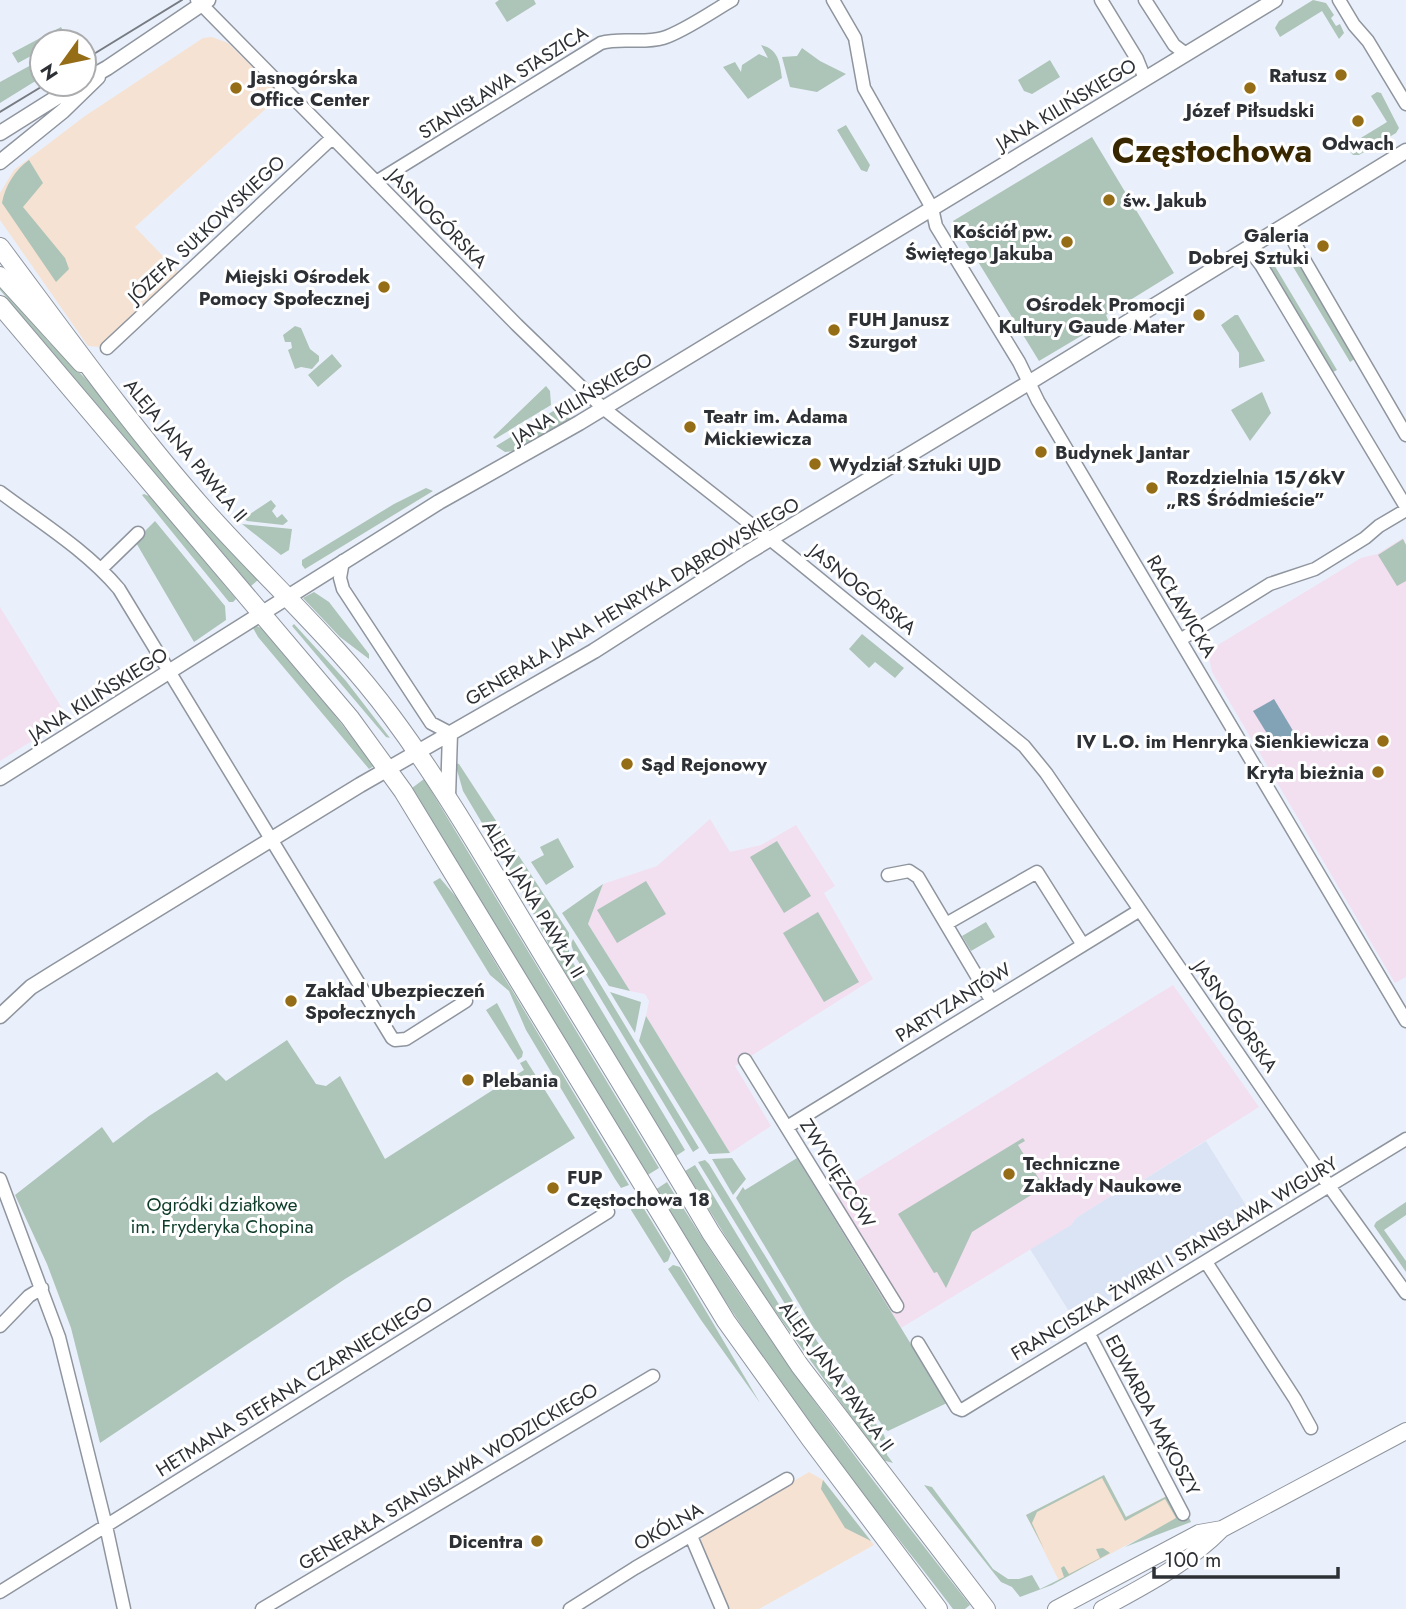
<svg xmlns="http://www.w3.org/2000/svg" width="1406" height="1609" viewBox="0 0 1406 1609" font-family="Jost,sans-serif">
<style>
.commercial{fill:#f5e2d2}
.built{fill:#dae4f5}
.education{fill:#f2dfef}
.green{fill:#adc4b8}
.water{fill:#82a3b6}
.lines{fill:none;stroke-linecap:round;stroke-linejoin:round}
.minor-casing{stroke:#8f959e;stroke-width:15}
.tertiary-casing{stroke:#8f959e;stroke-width:17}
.secondary-casing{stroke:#8f959e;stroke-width:18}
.primary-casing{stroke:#8f959e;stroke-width:20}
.minor{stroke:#fff;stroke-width:12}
.tertiary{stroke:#fff;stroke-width:14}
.secondary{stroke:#fff;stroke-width:16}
.primary{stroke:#fff;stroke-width:18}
.tram{stroke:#777b82;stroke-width:2}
.poi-dot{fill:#946d16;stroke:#fff;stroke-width:2.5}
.labels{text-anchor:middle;stroke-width:6;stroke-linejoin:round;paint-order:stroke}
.poi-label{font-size:19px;font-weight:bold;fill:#2d3034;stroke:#fff;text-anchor:start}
.street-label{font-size:19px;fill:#2d3034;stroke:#fff}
.park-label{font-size:19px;fill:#0d3c28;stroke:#fff}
.town-label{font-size:33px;font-weight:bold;fill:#392700;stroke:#fff}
</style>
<rect width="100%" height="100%" fill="#eaf0fb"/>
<!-- commercial -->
<path class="commercial" d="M212 37 228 43 281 95 135 227 179 273 100 347 88 346 0 220V193L14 170 85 116 203 38Z
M809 1472 823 1480 874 1545 759 1609H728L700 1547 701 1539 705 1534Z
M1104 1475 1126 1517 1166 1496 1178 1518 1059 1581 1026 1515Z"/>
<!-- built -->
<path class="built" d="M1206 1141 1252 1215 1075 1321 1030 1249 1071 1225 1076 1218 1114 1194 1119 1195Z"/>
<!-- education -->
<path class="education" d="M1403 538 1406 544V977L1395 983 1212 672 1208 651 1361 558 1377 554Z
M0 607 68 718 0 761Z
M710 819 730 852 761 845 796 825 835 886 824 893 873 979 735 1066 771 1126 730 1153 646 1016 649 1001 645 994 630 991 588 924 603 884 657 866Z
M1173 985 1259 1107 1119 1195 1114 1194 1076 1218 1071 1225 901 1328 824 1201Z"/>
<!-- green -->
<path class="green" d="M499 0H534L536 4 507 22 495 3Z
M1313 0 1326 3 1334 15 1331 18 1336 26 1340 24 1344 33 1339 39 1322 11 1280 37 1275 28 1279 21Z
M61 27 66 36 56 42H42V50L18 63 12 53Z
M761 45C779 49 780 64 782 78L748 99 723 67 735 62 741 72 742 65 759 54 768 58Z
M802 48 820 61 846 74 817 92 790 87 782 57 797 56Z
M42 59V77L0 103V82Z
M1050 60 1060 77 1032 94 1024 91 1018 80Z
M1377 92 1381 93 1399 128 1396 133 1359 155H1353L1346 147 1387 122 1371 96Z
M846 125 870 165 867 172 861 170 837 130Z
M1092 137 1174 273 1106 315 1108 320 1039 361 953 221Z
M29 160 43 183 23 207 65 258 69 269 56 282 2 203C5 186 15 170 29 160Z
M1292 251 1356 358 1350 362 1286 255Z
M1273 263 1337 370 1331 373 1267 267Z
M0 284 48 341 86 379 184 500 259 579 251 586 0 290Z
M1235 315H1238L1265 361 1239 368V353L1221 325Z
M295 326 301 328 310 349 319 356V361L312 369 301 367 295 369 288 350 292 348 291 342H285L283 335Z
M332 354 342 366 318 387 308 375Z
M546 386 550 391 551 405 495 439 493 437Z
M1262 392 1271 413 1250 441 1231 410Z
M559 409 571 419 513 451 505 452 496 446 555 410Z
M426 488 433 491 305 569 302 565V560L394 504Z
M144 494 151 497 236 599 233 602H229L142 495Z
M271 500 276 506 272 511 277 518 282 514 288 521 283 525 247 521 244 518Z
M155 521 225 606 226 620 194 642 135 541Z
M242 524 292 529 289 550 281 555Z
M1403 539 1406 545V581L1397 586 1378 555Z
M314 592 329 602 369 654V659L340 637 303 598Z
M294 624 346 681 390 738 386 737 292 626Z
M257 626 261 628 333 713 374 766 369 769 258 637 253 628Z
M862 634 904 668 895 678 875 662 869 668 849 649Z
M455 763 459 764 569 933V956L685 1150 676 1156 552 951 520 887 463 791Z
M424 779 659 1168 646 1176 412 788Z
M558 838 574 867 546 885 531 862 544 855 540 847Z
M777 841 811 896 784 913 750 857Z
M440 878 456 897 629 1185 621 1188 615 1179 526 1030 509 991 490 975 433 882Z
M646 881 666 914 617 943 597 910Z
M603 884 588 924 630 991 609 986 562 913Z
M818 912 859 982 824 1002 783 933Z
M986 922 995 937 971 951 962 936Z
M573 939 699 1148 693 1152 575 956 571 944Z
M610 992 641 1002 635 1033Z
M497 1003 523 1052 522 1057 518 1060 486 1010Z
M646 1016 730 1153 709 1154 639 1041Z
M287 1040 316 1084 326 1086 340 1076 385 1159 524 1070 520 1063 526 1060 575 1138 345 1279 100 1443 71 1328 47 1264 15 1195 102 1127 113 1143 149 1116 217 1072 226 1081Z
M1023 1138 1025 1141 1018 1145 1044 1187 972 1232 946 1288 937 1272 934 1273 898 1214Z
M732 1158 746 1179 733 1195 712 1159Z
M797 1158 947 1403 888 1431 885 1429 813 1327 736 1198 743 1187 745 1190Z
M705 1160 709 1164 817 1341 884 1435 887 1444 881 1441 804 1335 698 1162Z
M695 1165 798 1336 877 1443 887 1449V1455L893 1463 882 1460 752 1279 685 1171Z
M667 1182C759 1331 861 1468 970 1605L965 1609H953C906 1547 856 1487 810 1424 755 1348 704 1270 655 1190Z
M638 1199 671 1253 668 1261 664 1263 631 1210 634 1202Z
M1406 1202V1215L1384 1230 1406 1261V1272L1374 1226 1376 1222Z
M673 1265 680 1267 760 1403 701 1320 668 1269Z
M1104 1475 1126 1517 1167 1496 1176 1512 1188 1515 1191 1522 1125 1547 1176 1518 1165 1499 1125 1521 1102 1478 1037 1512 1032 1523 1044 1549 1026 1515Z
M823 1480 871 1541 845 1528 821 1489Z
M924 1485 932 1487 993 1569 1008 1579H1019L1032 1575 1040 1589 1064 1577 1061 1568 1064 1566 1069 1574 1100 1558 1096 1549 1103 1548 1110 1553 1052 1585 1020 1597 1012 1587 1001 1582Z"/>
<!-- water -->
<path class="water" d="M1274 699 1298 739 1278 751 1253 711Z"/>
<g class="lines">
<defs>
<path id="minor" d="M197 0 517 325 603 408 790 555 1024 746 1046 773 1329 1186 1406 1293
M833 0 855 38 864 88 932 208 936 226 1019 362 1038 401 1406 1021
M1101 0 1137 59 1145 79
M1145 0 1174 45 1186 54
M1339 0 1354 25 1368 41 1406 104
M376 182 601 43C621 37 642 44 663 38 683 32 713 11 732 0
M1287 224 1295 244 1406 435
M1248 248 1261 265 1406 507
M107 348 332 138
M0 492C40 522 86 550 119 589L392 1038 395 1040 406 1039 466 1001
M343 561 340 578 343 589 431 723 450 733
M101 569 138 533
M1180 640 1270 584 1315 569 1365 538 1379 526 1406 510
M888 875 909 871 918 877 991 1000
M946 924 1037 872 1083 945
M745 1060 897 1306
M787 1127 1140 910
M0 1179 59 1337 106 1526 124 1609
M1206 1262 1295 1399 1311 1428
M0 1326 29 1296 42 1288
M1089 1334 1183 1514
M918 1343 957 1408 962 1410 1406 1139
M691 1536 722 1609
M0 1592 608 1212
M262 1609 653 1376
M570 1609 635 1568 787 1479"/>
<path id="tertiary" d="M84 81 107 68 208 0
M0 133 78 84
M0 162 63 111 98 77
M0 778 439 502 579 423 1275 0
M448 797 450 733
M0 1016 31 987 55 972 360 785 594 651 742 556 1030 382 1406 151"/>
<path id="secondary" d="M0 275 81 364
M1056 1609 1199 1533 1222 1529 1406 1431
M1102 1609C1144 1586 1189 1563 1222 1529"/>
<path id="primary" d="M0 247C66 335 130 425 203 508 265 578 336 641 392 717 447 791 492 871 540 950 597 1044 655 1138 711 1233L800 1366 986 1609
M0 305 350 718 403 791 726 1321 809 1437 938 1609"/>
</defs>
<!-- minor casing -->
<use href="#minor" class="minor-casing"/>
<!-- tertiary casing -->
<use href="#tertiary" class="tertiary-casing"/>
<!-- secondary casing -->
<use href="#secondary" class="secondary-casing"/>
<!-- primary casing -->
<use href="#primary" class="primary-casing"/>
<!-- minor -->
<use href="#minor" class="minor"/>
<!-- tertiary -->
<use href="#tertiary" class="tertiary"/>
<!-- secondary -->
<use href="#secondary" class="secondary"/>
<!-- primary -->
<use href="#primary" class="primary"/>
<!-- tram -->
<path class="tram" d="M84 60 182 0
M0 112 46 84"/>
</g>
<!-- markers -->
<g class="poi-dot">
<circle cx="1341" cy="75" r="7"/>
<circle cx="236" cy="88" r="7"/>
<circle cx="1250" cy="88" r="7"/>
<circle cx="1358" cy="121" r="7"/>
<circle cx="1109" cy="200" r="7"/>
<circle cx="1067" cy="242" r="7"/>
<circle cx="1323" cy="246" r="7"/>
<circle cx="384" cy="287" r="7"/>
<circle cx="1199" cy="315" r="7"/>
<circle cx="834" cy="330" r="7"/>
<circle cx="690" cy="427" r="7"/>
<circle cx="1041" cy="452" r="7"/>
<circle cx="815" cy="464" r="7"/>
<circle cx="1152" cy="488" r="7"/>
<circle cx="1383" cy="741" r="7"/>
<circle cx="627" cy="764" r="7"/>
<circle cx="1378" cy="772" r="7"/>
<circle cx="291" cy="1001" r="7"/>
<circle cx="468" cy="1080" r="7"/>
<circle cx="1009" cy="1174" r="7"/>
<circle cx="553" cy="1188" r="7"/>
<circle cx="537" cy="1541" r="7"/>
</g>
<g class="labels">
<!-- poi labels -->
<g class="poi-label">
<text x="1327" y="82" text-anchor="end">Ratusz</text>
<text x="250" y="84">Jasnogórska<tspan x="250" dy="22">Office Center</tspan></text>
<text x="1250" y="117" text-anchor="middle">Józef Piłsudski</text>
<text x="1358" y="150" text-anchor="middle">Odwach</text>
<text x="1123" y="207">św. Jakub</text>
<text x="1053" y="238" text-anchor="end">Kościół pw.<tspan x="1053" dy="22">Świętego Jakuba</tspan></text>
<text x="1309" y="242" text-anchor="end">Galeria<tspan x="1309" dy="22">Dobrej Sztuki</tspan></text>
<text x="370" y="283" text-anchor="end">Miejski Ośrodek<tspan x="370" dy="22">Pomocy Społecznej</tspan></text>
<text x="1185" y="311" text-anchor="end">Ośrodek Promocji<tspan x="1185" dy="22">Kultury Gaude Mater</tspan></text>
<text x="848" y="326">FUH Janusz<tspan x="848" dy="22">Szurgot</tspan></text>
<text x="704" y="423">Teatr im. Adama<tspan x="704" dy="22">Mickiewicza</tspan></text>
<text x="1055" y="459">Budynek Jantar</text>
<text x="829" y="471">Wydział Sztuki UJD</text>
<text x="1166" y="484">Rozdzielnia 15/6kV<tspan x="1166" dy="22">„RS Śródmieście”</tspan></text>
<text x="1369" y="748" text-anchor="end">IV L.O. im Henryka Sienkiewicza</text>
<text x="641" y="771">Sąd Rejonowy</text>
<text x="1364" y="779" text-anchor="end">Kryta bieżnia</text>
<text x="305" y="997">Zakład Ubezpieczeń<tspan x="305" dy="22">Społecznych</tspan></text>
<text x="482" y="1087">Plebania</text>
<text x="1023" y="1170">Techniczne<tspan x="1023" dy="22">Zakłady Naukowe</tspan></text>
<text x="567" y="1184">FUP<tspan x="567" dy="22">Częstochowa 18</tspan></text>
<text x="523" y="1548" text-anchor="end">Dicentra</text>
</g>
<!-- street labels -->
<g class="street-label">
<text transform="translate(503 82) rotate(-32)" y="7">STANISŁAWA STASZICA</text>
<text transform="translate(1066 104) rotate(-31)" y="7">JANA KILIŃSKIEGO</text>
<text transform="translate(438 218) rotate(45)" y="7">JASNOGÓRSKA</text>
<text transform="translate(206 229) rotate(-43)" y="7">JÓZEFA SUŁKOWSKIEGO</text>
<text transform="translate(582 398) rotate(-31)" y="7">JANA KILIŃSKIEGO</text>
<text transform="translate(186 450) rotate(50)" y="7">ALEJA JANA PAWŁA II</text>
<text transform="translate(863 589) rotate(39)" y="7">JASNOGÓRSKA</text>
<text transform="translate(632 601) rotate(-31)" y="7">GENERAŁA JANA HENRYKA DĄBROWSKIEGO</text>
<text transform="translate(1182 606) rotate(59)" y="7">RACŁAWICKA</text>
<text transform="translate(98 694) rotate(-32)" y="7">JANA KILIŃSKIEGO</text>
<text transform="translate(534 899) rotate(59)" y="7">ALEJA JANA PAWŁA II</text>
<text transform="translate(953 1002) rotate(-32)" y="7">PARTYZANTÓW</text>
<text transform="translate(1236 1016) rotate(55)" y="7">JASNOGÓRSKA</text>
<text transform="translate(838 1173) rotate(58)" y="7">ZWYCIĘZCÓW</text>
<text transform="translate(1174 1258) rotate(-31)" y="7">FRANCISZKA ŻWIRKI I STANISŁAWA WIGURY</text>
<text transform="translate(837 1376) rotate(54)" y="7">ALEJA JANA PAWŁA II</text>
<text transform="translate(294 1386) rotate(-32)" y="7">HETMANA STEFANA CZARNIECKIEGO</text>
<text transform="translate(1153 1415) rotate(62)" y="7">EDWARDA MĄKOSZY</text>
<text transform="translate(448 1476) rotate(-31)" y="7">GENERAŁA STANISŁAWA WODZICKIEGO</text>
<text transform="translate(668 1526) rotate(-30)" y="7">OKÓLNA</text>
</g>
<!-- park labels -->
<g class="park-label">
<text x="222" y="1211">Ogródki działkowe<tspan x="222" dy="22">im. Fryderyka Chopina</tspan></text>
</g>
<!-- town labels -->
<g class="town-label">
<text x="1212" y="162">Częstochowa</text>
</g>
</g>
<!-- north arrow -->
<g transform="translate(63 63) rotate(237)"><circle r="33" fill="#ffffff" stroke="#abacae" stroke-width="2"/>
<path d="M0-5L12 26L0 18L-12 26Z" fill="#946d16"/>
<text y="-10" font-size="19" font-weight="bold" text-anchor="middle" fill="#2d3034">N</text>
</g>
<!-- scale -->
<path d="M1154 1567v10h184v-10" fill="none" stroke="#2d3034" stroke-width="3.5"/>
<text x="1164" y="1567" font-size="21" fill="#2d3034" stroke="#ffffff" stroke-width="5" paint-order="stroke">100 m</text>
</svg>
